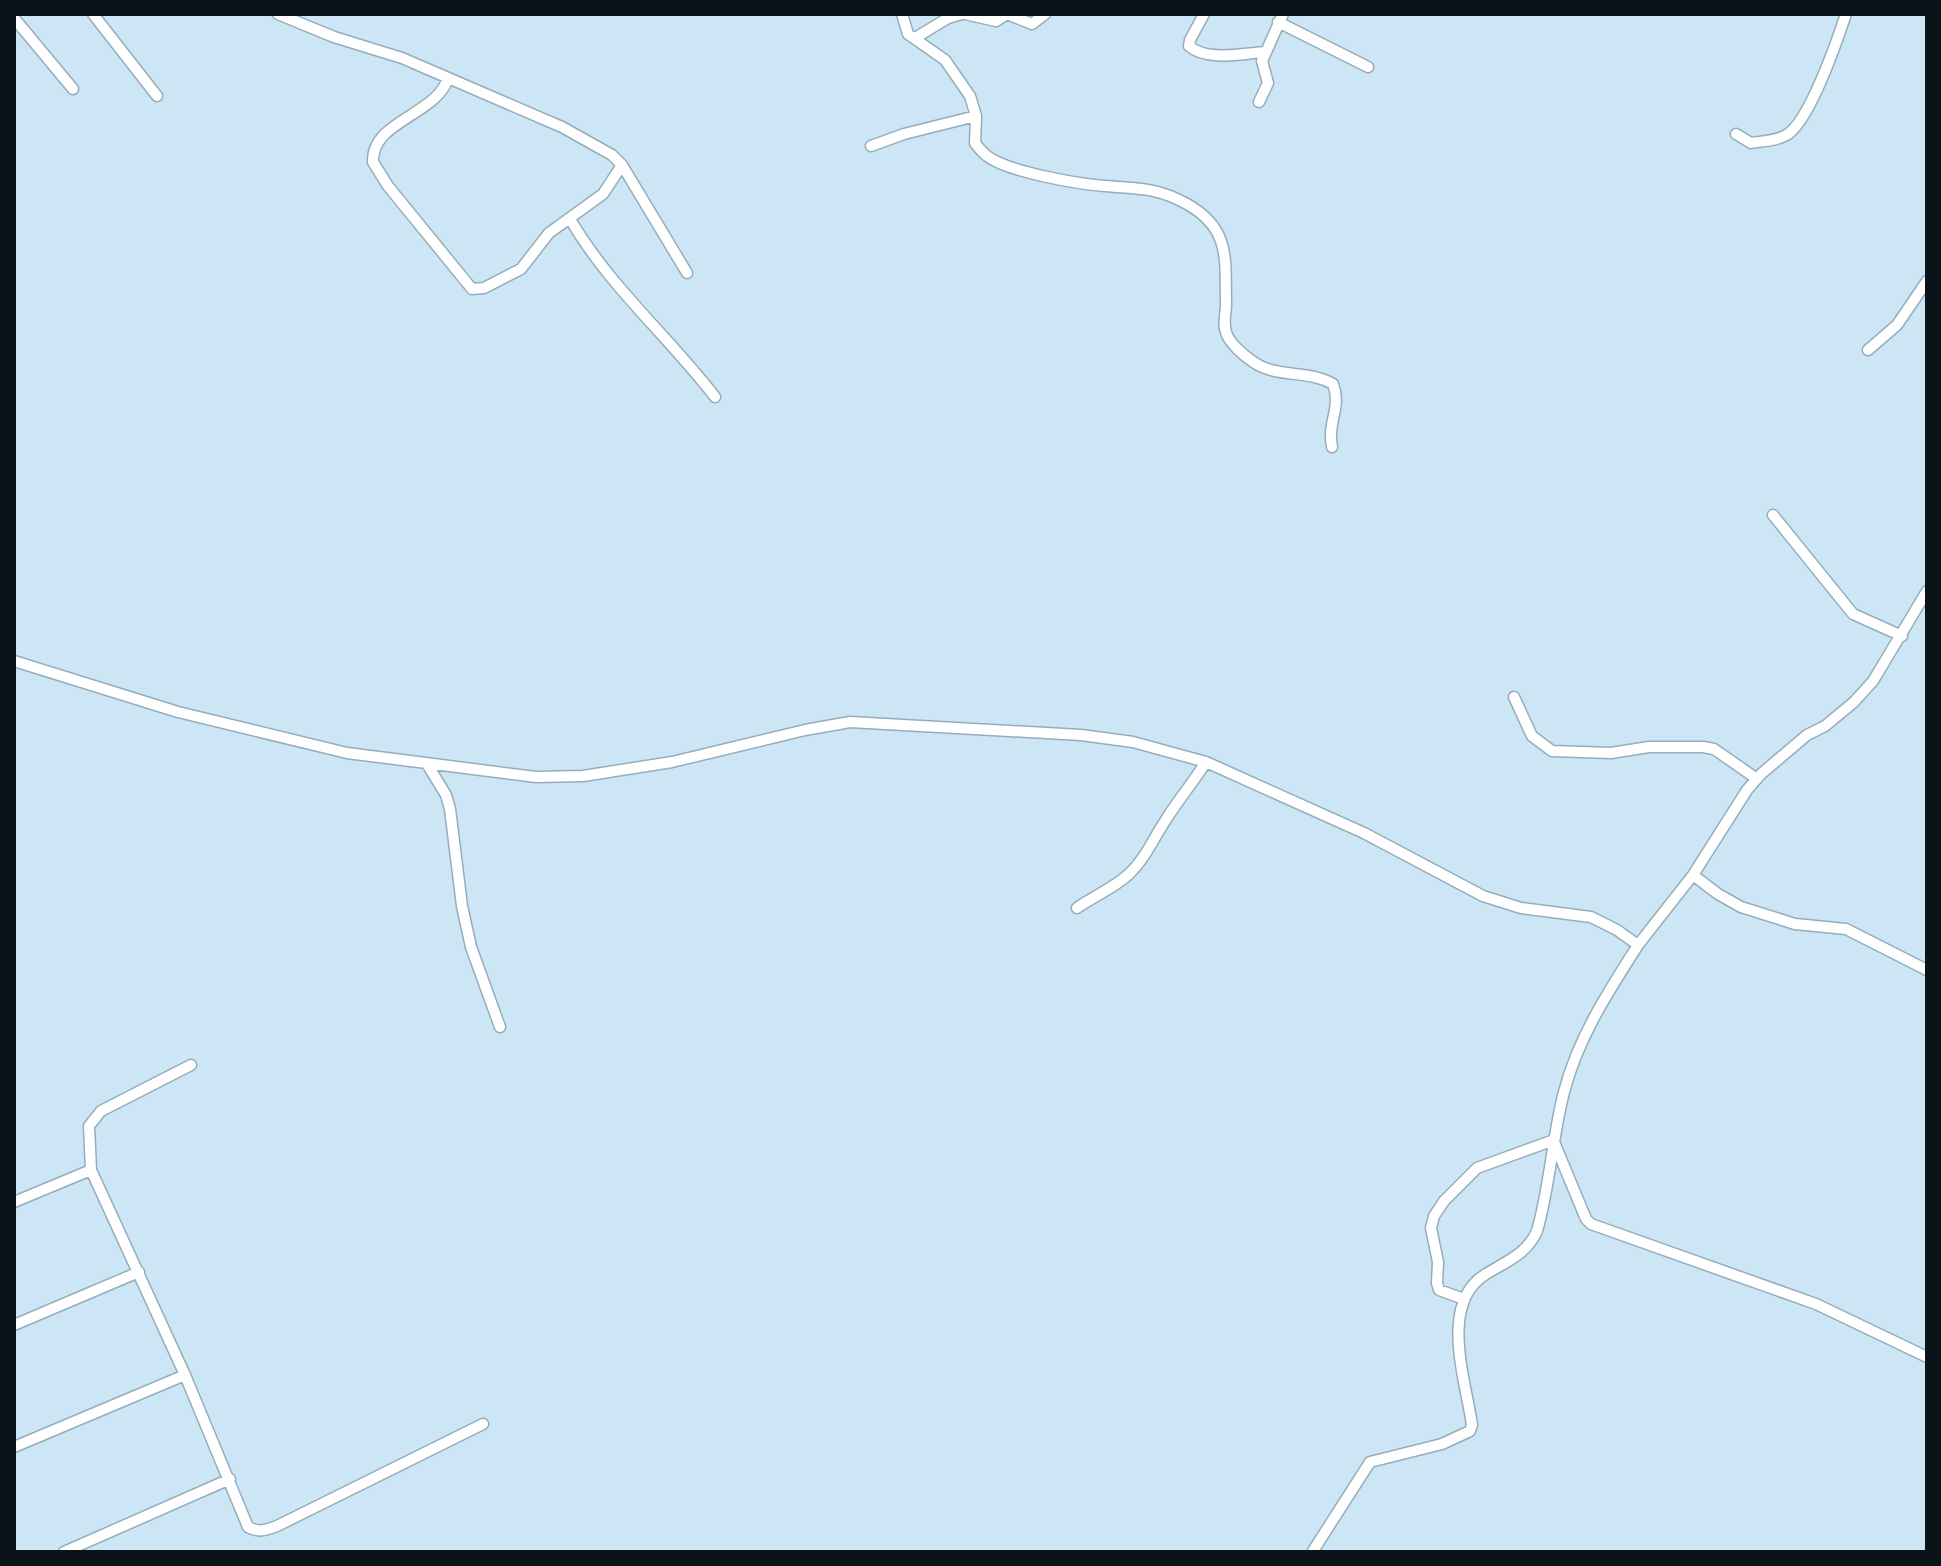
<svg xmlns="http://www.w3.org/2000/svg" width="1941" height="1566" viewBox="0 0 1941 1566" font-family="'Archivo Narrow',sans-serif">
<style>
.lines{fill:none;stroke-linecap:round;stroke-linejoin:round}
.street-casing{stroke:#95adbb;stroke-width:13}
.street{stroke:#fff;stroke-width:10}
</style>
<rect width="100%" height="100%" fill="#cde6f5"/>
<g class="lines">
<defs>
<path id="street" d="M93 14 157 96
M278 14 334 37 402 58 562 127 612 155 622 165 687 273
M902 14 908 34 945 60 970 96 976 116 975 143C978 147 982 152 987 156 1008 172 1078 184 1105 186 1138 189 1157 187 1187 204 1231 229 1225 259 1226 304 1226 315 1222 324 1227 335 1231 344 1243 355 1252 361 1276 379 1307 369 1333 384 1342 408 1327 421 1332 447
M965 14 996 21 1007 14
M1007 14 1032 24 1045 14
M1204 14 1190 40 1189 46C1207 62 1244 53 1265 52
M14 18 73 89
M1278 22 1368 67
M915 38 948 18 962 14
M448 78C437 115 371 121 373 162L388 186 472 289 484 288 521 269 549 233 603 194 622 165
M1259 102 1268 83 1262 61 1283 14
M1736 134 1751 143C1764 141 1777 141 1788 134 1810 119 1837 41 1846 14
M871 146 904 134 976 116
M570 219C609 286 668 336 715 397
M1868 350 1897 325 1927 281
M1773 515 1853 614 1902 636
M14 661 178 712 347 753 536 777 583 776 672 762 805 730 850 722 1081 735 1133 742 1206 762 1364 833 1483 896 1521 908 1591 917 1617 930 1638 945C1608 992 1578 1038 1564 1092 1552 1138 1550 1186 1537 1231 1527 1254 1507 1261 1486 1274 1438 1303 1466 1381 1472 1425L1470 1431 1442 1444 1370 1462 1313 1551
M1514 697 1532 736 1552 751 1611 753 1649 747H1703L1714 749 1757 779
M427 764 446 795 450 809 462 906 471 947 500 1027
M1693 875 1718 894 1741 907 1795 924 1846 929 1927 970
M1077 908C1094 896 1114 888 1129 874 1146 858 1154 837 1167 818 1179 799 1194 781 1206 762
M1638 945 1693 875 1747 790 1761 774 1807 735 1825 726 1854 702 1873 681 1927 591
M1554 1142 1586 1219 1591 1224 1816 1304 1927 1357
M91 1170 89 1126 101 1111 191 1065
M14 1202 91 1170 185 1375 248 1527C259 1533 266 1530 277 1526L483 1424
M1464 1299 1439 1290 1437 1283 1438 1262 1431 1228 1434 1216 1444 1201 1477 1168 1554 1140
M14 1325 139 1272
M14 1447 185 1375
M64 1552 230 1479"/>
</defs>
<!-- street casing -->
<use href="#street" class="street-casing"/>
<!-- street -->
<use href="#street" class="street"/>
</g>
<!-- border -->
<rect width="1941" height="1566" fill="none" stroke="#0a1318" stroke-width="32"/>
</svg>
